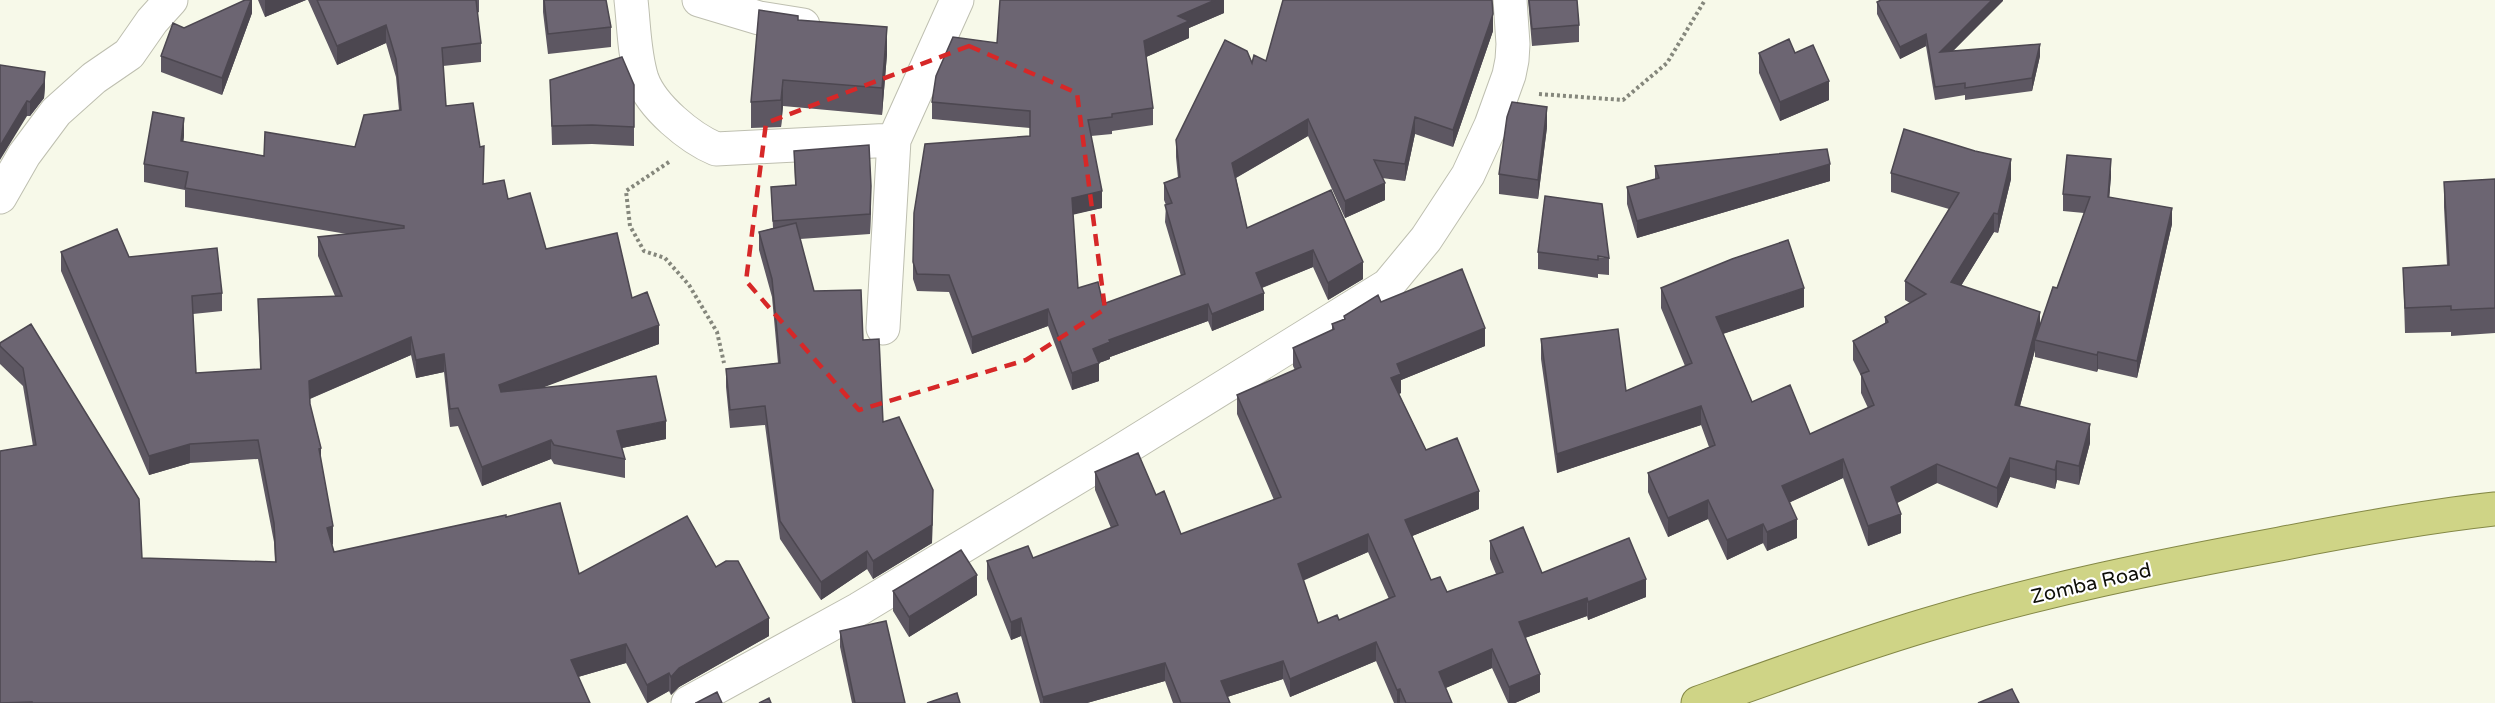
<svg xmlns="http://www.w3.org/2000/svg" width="2495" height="703" viewBox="0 0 2495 703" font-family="'Varela Round',sans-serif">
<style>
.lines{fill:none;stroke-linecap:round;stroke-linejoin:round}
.minor-casing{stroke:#bebfb0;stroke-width:35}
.trunk-casing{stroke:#848846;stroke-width:35}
.path{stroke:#85877c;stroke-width:4;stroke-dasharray:3 3;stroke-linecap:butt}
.minor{stroke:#fff;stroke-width:33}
.trunk{stroke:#cfd486;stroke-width:33}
.wall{fill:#5d5762;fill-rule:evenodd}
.shaded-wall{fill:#4c4750}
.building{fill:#6c6572;stroke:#4c4750;stroke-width:1.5;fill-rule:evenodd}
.marked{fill:none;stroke:#d62828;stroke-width:4.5;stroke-dasharray:12 8;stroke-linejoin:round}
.labels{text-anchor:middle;stroke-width:4.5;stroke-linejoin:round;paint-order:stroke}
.street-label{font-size:20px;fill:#0f100a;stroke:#fff}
</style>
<rect width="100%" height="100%" fill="#f7f9e9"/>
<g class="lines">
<defs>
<path id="minor" d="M631 0C634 26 634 54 642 79 652 107 690 138 716 149L894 140
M699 0 759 18 803 25
M0 197 24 155 56 112 94 78 129 54 152 21 171 0
M883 328 894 140 957 0
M688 703 859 609 1111 457 1388 285 1426 239 1468 175 1491 125 1509 75 1512 60 1513 44 1510 0"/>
<path id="trunk" d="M1698 703C1773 676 1849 648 1926 625 2041 590 2161 566 2280 544 2351 530 2422 517 2495 509"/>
</defs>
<!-- minor casing -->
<use href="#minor" class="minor-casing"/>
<!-- trunk casing -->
<use href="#trunk" class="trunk-casing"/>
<!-- path -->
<path class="path" d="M1539 94 1623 100 1667 63 1705 0
M669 162 626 191 630 226 644 251 665 258 689 285 717 332 724 363"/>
<!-- minor -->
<use href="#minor" class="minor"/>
<!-- trunk -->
<use href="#trunk" class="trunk"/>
</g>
<!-- wall -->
<path class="wall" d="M252 0V13L222 95 161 72V56L184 28Z
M258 0H306L265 17Z
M308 0H479V12L477 13 481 43V62L443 66 446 106 484 184 508 199 546 249 632 298 659 344 540 388 666 439 622 448 625 459V478L554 464 551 459 482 486 458 426 450 427 444 372 416 378 411 355 310 399V404L321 463 333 544 332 545 334 552 506 517 579 574 716 567 769 636 679 687 671 695 669 691 648 703H647L626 663 578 677 590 703H0L33 446 23 386 0 364V343L31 324 142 558 275 562 274 542 258 459 190 463 149 475 61 271V252L129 257 222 293V311L193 314 196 373 260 369 258 299 335 296 318 256V237L347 234 185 207V190L144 182V164L184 136 183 142 264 156 355 147 399 110 396 77 386 43 337 65Z
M543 0H606L611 27V47L548 54 543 12Z
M1224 0V13L1189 28V38L1146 57 1153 108V125L1112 131V134L1091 136 1102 208 1073 214 1078 288 1103 304 1181 276 1165 222 1166 205 1164 200V183L1178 178 1176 157V140L1252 63 1266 61 1493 31 1453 147 1415 134 1405 181 1382 178 1385 200 1345 218 1308 136 1236 178 1247 228 1331 190 1363 279 1328 300 1313 267 1262 288 1264 310 1212 331 1208 321 1110 357V359L1099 363V381L1072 390 1048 326 972 354 949 292 917 291 913 279V262L1030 136V128L932 119V102L997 43Z
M1528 0H1577L1579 25V42L1532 46Z
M2003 0 1953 51 2040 56 2032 91 1965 100V95L1935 100 1926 46 1900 59 1877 14V2Z
M798 20 887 54 882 115 783 106 781 127 751 128V102Z
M1759 53H1795L1829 100 1780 121 1759 73Z
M0 65 45 86 44 98 30 116H27Z
M550 80 634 85V146L592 144 552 145Z
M1547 127 1538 199 1499 194V174Z
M794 151 871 205 870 234 800 239 814 291 863 340 883 422 933 509 932 543 873 579 867 569 821 600 780 539 765 425 730 428 726 387V369L778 363 772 297 759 250V232L773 228 771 187 795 185Z
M1655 166 1830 181 1637 238 1627 204V187L1655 179Z
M1891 173 2011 179 1998 233 1994 232 1961 286 2040 325 2057 288 2084 213 2063 211V194L2111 176 2109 198 2172 224 2137 378 2098 369 2097 372 2035 357V350L2020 406 2090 443 2079 485 2057 480 2055 489 2010 477 1997 508 1937 483 1897 503 1901 533 1868 546 1843 478 1790 502 1797 538 1767 551 1763 543 1727 560 1708 519 1668 537 1648 492V473L1709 447 1701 425 1557 473 1541 359V339L1626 391 1685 366 1661 308V288L1804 307 1723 334 1752 402 1810 434 1868 408 1861 393V376L1853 360V341L1885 323V317L1910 303 1905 300V281L1949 209 1891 192Z
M2495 179V333L2451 336V332L2405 333 2403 268 2447 265 2444 207V182Z
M1538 252 1609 258V275L1598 274V278L1538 269Z
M1381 302 1485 346 1401 380V393L1399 394 1426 450 1479 509 1412 536 1431 580 1447 592 1496 574 1490 559V541L1542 573 1646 597 1588 620 1587 616 1525 638 1540 692 1515 703H1508L1492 668 1445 688 1452 703H1394L1376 661 1290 697 1283 679 1227 697 1230 703H1173L1165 681 1087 703H1040L1021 636 1011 640 987 579V561L1033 558 1111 528 1095 490V472L1156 495 1181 534 1274 500 1237 414V395L1295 370 1293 366V348L1332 330V324L1344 319V316ZM1368 552 1389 599 1339 620 1318 623 1303 580Z
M893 591 977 595 909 637 893 611Z
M840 631 905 703H852L840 647Z"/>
<!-- shaded-wall -->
<path class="shaded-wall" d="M251 0H252V13L222 95V78Z
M265 0H306L265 17Z
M1215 0H1224V13L1189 28V38L1144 58V41L1178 16Z
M1992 0H2003V1L1940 64V52Z
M1493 14V31L1453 147V130Z
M386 25V43L337 65V46Z
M887 27V54L882 115V88Z
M1926 34V46L1900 59V47Z
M2040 44V56L2032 91V78Z
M45 72V86L44 98 30 116V102Z
M783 80V106L781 127V100Z
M1829 81V100L1780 121V102Z
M27 101V116L0 160V146Z
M1547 107V127L1538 199V180Z
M1415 117V134L1405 181V164Z
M184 118V136L181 159V141Z
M1308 119V136L1232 180V163Z
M2011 159V179L1998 233V214Z
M2111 159V176L2108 214V197Z
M1830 164V181L1637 238V221Z
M1385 183V200L1345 218V201Z
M871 186V205L870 234V214Z
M1102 191V208L1072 215V198Z
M2172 208V224L2137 378V361Z
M1994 213V232L1951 302V282Z
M1313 250V267L1256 290V273Z
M1363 262V279L1328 300V283Z
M1804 288V307L1716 336V317Z
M1264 293V310L1212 331V314Z
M1208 304V321L1110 357V359L1096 364 1099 363V381L1072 390V373L1093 349 1109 340Z
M1048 309V326L972 354V337Z
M2040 312V331L2035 340V350L2015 424V405Z
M659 325V344L499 404V385Z
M1485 328V346L1401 380V393L1391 397V378L1397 364Z
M411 337V355L309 399V381Z
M2098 352V369L2097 372V355Z
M444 354V372L416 378V360Z
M1701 406V425L1557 473V454Z
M666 421V439L617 449V431Z
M2090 424V443L2079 485V466Z
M551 440V459L482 486V467Z
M190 444V463L149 475V456Z
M321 448V467L319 449Z
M2010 458V477L1997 508V488Z
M1843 459V478L1782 506V486Z
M2057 461V480L2055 489V470Z
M1937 464V483L1891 506V487Z
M933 490 932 543 873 579V561Z
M1479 491V509L1405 539V520Z
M1708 500V519L1668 537V518Z
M1901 514V533L1868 546V526Z
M1797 519V538L1767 551V532Z
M1763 524V543L1727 560V540Z
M333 526V544L327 547V528Z
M1368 534V552L1298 583V564Z
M867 551V569L821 600V582Z
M977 575V595L909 637V617Z
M1646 579V597L1588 620V602Z
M1587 598V616L1519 640V622Z
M769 618V636L679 687 671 695V677L679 668Z
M1021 618V636L1011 640V622Z
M1376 642V661L1290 697V679Z
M626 644V663L571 679V660Z
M1492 649V668L1439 691V672Z
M1283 661V679L1221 699V681Z
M1165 663V681L1087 703H1043V697Z
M669 673V691L647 703V685Z
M1540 674V692L1515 703H1509V687Z
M1400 689V703H1397V690Z"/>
<!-- building -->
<path class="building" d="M245 0H251L222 78 161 56 173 23 184 28Z
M317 0H476L481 43 442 48 446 106 473 103 480 147 484 146 483 184 504 180 508 199 530 193 546 249 617 233 632 298 647 292 659 325 499 385 501 392 656 376 666 421 617 431 625 459 554 445 551 440 482 467 458 408 450 409 444 354 416 360 411 337 309 381 310 404 321 448 319 449 333 526 327 528 334 552 506 515V517L560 503 579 574 687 516 716 567 726 561H738L769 618 679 668 671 677 669 673 647 685 626 644 571 660 590 703H32V702L0 703V451L36 445 23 368 0 346V343L31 324 139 499 142 558 276 562 274 523 258 440 190 444 149 456 61 252 117 229 129 257 217 248 222 293 192 296 196 373 261 369 258 299 342 296 318 237 404 228V226L185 188 188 172 144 164 153 112 184 118 181 141 264 156 265 132 355 147 364 115 401 110 396 59 386 25 337 46Z
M544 0H606L611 27 548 34Z
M1000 0H1215L1178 16 1189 21 1144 41 1153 108 1112 114V117L1088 120 1102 191 1072 198 1078 288 1098 282 1103 304 1185 274 1165 205 1172 203 1164 183 1180 177 1176 140 1225 40 1247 51 1252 63 1254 55 1266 61 1283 0H1492L1493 14 1453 130 1415 117 1405 164 1374 160 1385 183 1345 201 1308 119 1232 163 1247 228 1331 190 1363 262 1328 283 1313 250 1256 273 1264 293 1212 314 1208 304 1109 340 1110 342 1093 349 1099 363 1072 373 1048 309 972 337 949 275 917 274 913 262 914 213 925 144 1030 136V111L932 102 936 76 953 37 997 43Z
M1529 0H1577L1579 25 1532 29Z
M1881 0H1992L1940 52 2040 44 2032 78 1965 88V83L1935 87 1926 34 1900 47 1877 2Z
M759 10 798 16V20L887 27 882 88 783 80 781 100 751 102Z
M1789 39 1795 53 1813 45 1829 81 1780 102 1759 53Z
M622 57 634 85V127L592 125 552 126 550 80Z
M0 65 45 72 44 83 30 102 27 101 0 146Z
M1512 102 1547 107 1538 180 1499 174 1507 117Z
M1904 129 1975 151 2011 159 1998 214 1994 213 1951 282 2040 312 2015 405 2090 424 2079 466 2057 461 2055 470 2010 458 1997 488 1937 464 1891 487 1901 514 1868 526 1843 459 1782 486 1797 519 1767 532 1763 524 1727 540 1708 500 1668 518 1648 473 1715 445 1701 406 1557 454 1541 339 1618 329 1626 391 1692 363 1661 288 1732 259 1788 240 1804 288 1716 317 1752 402 1790 385 1810 434 1874 405 1861 374 1869 371 1853 341 1888 322 1885 317 1926 294 1905 281 1959 193 1891 173Z
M869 145 871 186 870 214 773 221 771 187 796 185 794 151Z
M1827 149 1830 164 1637 221 1627 187 1659 178 1655 166Z
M2067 155 2111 159 2108 197 2172 208 2137 361 2098 352 2097 355 2035 340 2053 287 2057 288 2090 197 2063 194Z
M2495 179V308L2451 310V306L2405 308 2403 268 2449 265 2444 182Z
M1545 196 1602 204 1609 258 1598 256V260L1538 252Z
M796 223 814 291 861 290 863 340 879 339 883 422 899 417 933 490 932 525 873 561 867 551 821 582 780 521 765 406 730 410 726 369 780 363 772 279 759 232Z
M1462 269 1485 328 1397 364 1401 374 1391 378 1426 450 1457 438 1479 491 1405 520 1431 580 1440 577 1447 592 1503 572 1490 541 1523 527 1542 573 1629 538 1646 579 1588 602 1587 598 1519 622 1540 674 1509 687 1492 649 1439 672 1452 703H1406L1400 689 1397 690 1376 642 1290 679 1283 661 1221 681 1230 703H1181L1165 663 1043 697 1021 618 1011 622 987 561 1028 546 1033 558 1118 525 1095 472 1138 453 1156 495 1164 491 1181 534 1281 497 1237 395 1301 367 1293 348 1334 329 1332 324 1345 319 1344 316 1378 295 1381 302ZM1368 534 1395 596 1339 620 1337 615 1318 623 1298 564Z
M961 550 977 575 909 617 893 591Z
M886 621 905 703H855L840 631Z
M2012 689 2019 703H1978Z
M717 692 722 703H695H696Z
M957 693 960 703H927Z
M769 698 771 703H759Z"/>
<!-- marked area -->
<path class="marked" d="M969 46 1077 93 1105 309 1026 360 859 410 746 281 766 123Z"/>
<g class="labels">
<!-- street labels -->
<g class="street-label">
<text transform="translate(2091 583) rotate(-13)" y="7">Zomba Road</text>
</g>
</g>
</svg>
